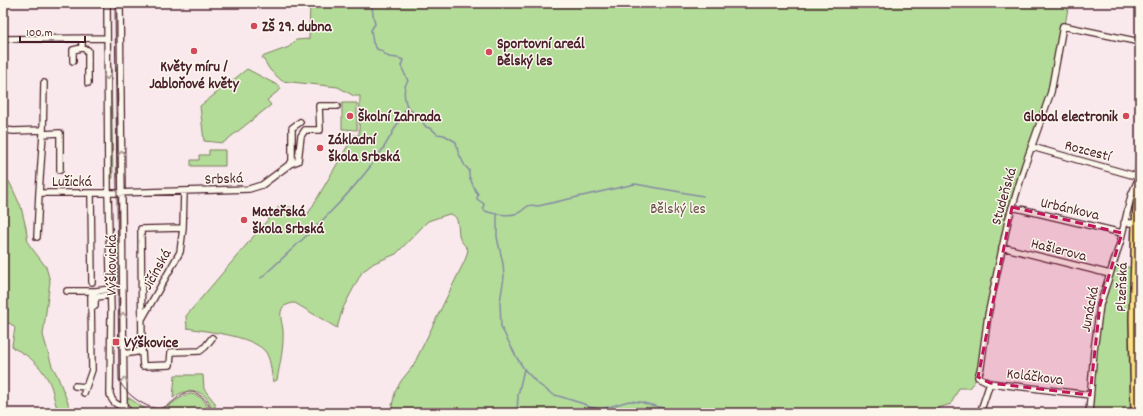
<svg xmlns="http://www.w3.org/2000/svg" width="1143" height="416" viewBox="0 0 1143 416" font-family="Dekko,sans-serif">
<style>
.green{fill:#b3dc98;stroke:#7e7e62}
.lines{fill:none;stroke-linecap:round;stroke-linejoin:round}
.stream{stroke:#858aa4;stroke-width:1.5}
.minor-casing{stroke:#4a1f2b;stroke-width:8}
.major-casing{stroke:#4a1f2b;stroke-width:10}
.minor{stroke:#fbf7ec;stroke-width:5.5}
.major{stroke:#f8e281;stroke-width:7}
.tram{stroke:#4a1f2b;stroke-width:1}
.oneway{stroke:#ab9695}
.marked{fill:#c2185b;fill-opacity:0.2;stroke:#c2185b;stroke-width:3;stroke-dasharray:8 5;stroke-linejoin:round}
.poi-dot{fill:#d1495b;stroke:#fbf7ec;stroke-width:1.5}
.labels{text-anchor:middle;stroke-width:3;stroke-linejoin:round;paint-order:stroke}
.poi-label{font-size:15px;font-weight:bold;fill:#4a1f2b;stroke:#fbf7ec;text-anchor:start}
.street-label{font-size:15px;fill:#4a1f2b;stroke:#fbf7ec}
.park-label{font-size:15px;fill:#644e46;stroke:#fbf7ec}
</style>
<rect width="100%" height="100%" fill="#f9e9ec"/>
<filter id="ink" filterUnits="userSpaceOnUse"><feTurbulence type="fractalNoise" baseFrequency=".025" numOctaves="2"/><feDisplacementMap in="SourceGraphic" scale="8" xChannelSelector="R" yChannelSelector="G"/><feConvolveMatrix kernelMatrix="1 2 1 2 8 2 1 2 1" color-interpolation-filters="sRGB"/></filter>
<g filter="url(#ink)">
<!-- green -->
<path class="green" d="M310 3H1069L1053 91 1029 159 1010 220 993 299 980 375 969 388H959L951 404 923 413H394L392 406 395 392 401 381 413 366 465 260 468 250C466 246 462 243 460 239 457 231 461 215 449 214L428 221 396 254 374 263 362 272 343 308 337 328 295 303H292L284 306C278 312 282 322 283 330 284 348 280 363 277 380L273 382C271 372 271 357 264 350 248 335 209 332 187 328L186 316 281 204 308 214 354 135H359L360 96H354L338 87 282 81 270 70 262 57 289 47 296 40 309 39Z
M110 67H111L113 178H111Z
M116 67H118L119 178H118Z
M247 69 279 86 281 89 267 100 271 105 223 143 204 141 200 106Z
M342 103H357V130L342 129Z
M209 150H225V166H191V160H199V155H209Z
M3 177 7 179 10 183 21 207 26 228 28 243 46 267 50 281 43 335 52 366 57 375 72 413H60C54 404 54 395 51 386 44 369 30 355 13 348L12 345 15 328 11 324 3 321Z
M1113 265 1135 268V413H1089L1099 312Z
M175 375H203L204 389 215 403V413H212C210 390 189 385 173 398Z
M190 394C201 395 208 402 208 413H162V409C172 406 179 396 190 394Z
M127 398H129L151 413H137L129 408Z"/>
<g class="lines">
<!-- stream -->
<path class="stream" d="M371 3C373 10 373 17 375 24L371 30 373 43 377 49C383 50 384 55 389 57 394 58 398 57 403 60L401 66 408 81C402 88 404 104 410 110 413 113 416 113 419 114L421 120 426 127 432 129 437 134 444 135 456 142 458 152 465 166 469 170V176L475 190 478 194 477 199 484 204 483 208 485 211C493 214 512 217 520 212 529 206 526 204 538 206L635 184 703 196
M497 215V237L503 264 504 277 500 302 501 327 517 358 524 369 518 395 517 413
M261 278C301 241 343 204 376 159 388 143 397 124 407 106
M524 369 537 383 552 394 584 404 589 407 602 409 629 401 640 402 681 413
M715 413 731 410 744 413"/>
<defs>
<path id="minor" d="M107 3 108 193 111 311 110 394C112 402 116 405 124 407
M120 3 124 407
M82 38V48L88 50V83
M3 39 106 38
M73 61V50L82 48
M44 83 43 134 39 193H114L249 189 262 185 290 164 292 161V128L300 122
M3 130 14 131 43 130
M43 134 60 133V170
M1032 147 1139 177 1131 196 1120 243 1100 305 1094 350 1089 413
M290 164 298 161 301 136 305 130H320L319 106H337
M91 193 92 282
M1012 207 1122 233
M1124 223H1136
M37 237 39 193
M1002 247 1110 274
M1135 268 1140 271
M67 291H96
M95 306V301L97 297 110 295
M142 319 180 252 183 228 184 191
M142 351 143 366 170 365 171 352 200 351 205 347 212 338
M124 354 142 351 141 229 183 228
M75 386 86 387
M84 393 92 370 91 296 96 291 110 289
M1090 395 990 383 978 377 981 367 988 315 1008 221 1025 165 1051 92 1063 26 1140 42
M124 407 131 413
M980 413 990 383"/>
<path id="major" d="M1135 413 1133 319 1136 223 1140 163"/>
</defs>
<!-- minor casing -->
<use href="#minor" class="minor-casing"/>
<!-- major casing -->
<use href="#major" class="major-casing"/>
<!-- minor -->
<use href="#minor" class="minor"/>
<!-- major -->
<use href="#major" class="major"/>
<!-- tram -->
<path class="tram" d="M115 3 119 380C124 393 148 411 161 408 176 405 184 382 202 397 208 401 210 407 210 413"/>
</g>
<!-- one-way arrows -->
<defs><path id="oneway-chevron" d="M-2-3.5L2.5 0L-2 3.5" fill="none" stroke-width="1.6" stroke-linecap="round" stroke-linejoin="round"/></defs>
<g class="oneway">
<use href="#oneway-chevron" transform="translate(107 77) rotate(89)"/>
<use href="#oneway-chevron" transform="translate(122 153) rotate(-91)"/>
<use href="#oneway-chevron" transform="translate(123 315) rotate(-91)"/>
<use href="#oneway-chevron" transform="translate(124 380) rotate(-91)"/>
</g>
</g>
<!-- marked area -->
<path class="marked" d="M1012 207 1122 233 1100 305 1090 395 990 383 978 377Z"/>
<!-- markers -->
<g class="poi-dot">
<circle cx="254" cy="26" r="4"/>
<circle cx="194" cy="51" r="4"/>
<circle cx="489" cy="52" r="4"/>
<circle cx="350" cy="116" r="4"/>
<circle cx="1126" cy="116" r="4"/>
<circle cx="320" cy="148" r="4"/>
<circle cx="244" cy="220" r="4"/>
<rect x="112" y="338" width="8" height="8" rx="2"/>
</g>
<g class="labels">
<!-- poi labels -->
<g class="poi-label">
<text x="262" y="31">ZŠ 29. dubna</text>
<text x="497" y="48">Sportovní areál<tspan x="497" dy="17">Bělský les</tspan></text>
<text x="194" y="71" text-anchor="middle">Květy míru /<tspan x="194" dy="17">Jabloňové květy</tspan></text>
<text x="358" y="121">Školní Zahrada</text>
<text x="1118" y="121" text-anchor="end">Global electronik</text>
<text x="328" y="144">Základní<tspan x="328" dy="17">škola Srbská</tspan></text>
<text x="252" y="216">Mateřská<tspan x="252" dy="17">škola Srbská</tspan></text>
<text x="124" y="347">Výškovice</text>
</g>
<!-- street labels -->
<g class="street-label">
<text transform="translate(1088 150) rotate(15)" y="5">Rozcestí</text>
<text transform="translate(224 178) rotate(-2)" y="5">Srbská</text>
<text x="72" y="186">Lužická</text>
<text transform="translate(1003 196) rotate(-74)" y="5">Studeňská</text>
<text transform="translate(1070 208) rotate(13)" y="5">Urbánkova</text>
<text transform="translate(1059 249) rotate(14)" y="5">Hašlerova</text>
<text transform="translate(111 265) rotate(-90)" y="5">Výškovická</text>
<text transform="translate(156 269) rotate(-61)" y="5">Jičínská</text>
<text transform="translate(1121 287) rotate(-88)" y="5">Plzeňská</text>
<text transform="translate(1089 309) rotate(-79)" y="5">Junácká</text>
<text transform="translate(1035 376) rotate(7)" y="5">Koláčkova</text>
</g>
<!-- park labels -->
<g class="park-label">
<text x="678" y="213">Bělský les</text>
</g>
</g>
<!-- margin -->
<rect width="1143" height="416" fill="none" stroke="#fbf7ec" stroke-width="16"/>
<rect x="8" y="8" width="1127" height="400" fill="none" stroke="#4a1f2b" stroke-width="1.5" filter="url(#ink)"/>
<!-- scale -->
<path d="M20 36v6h65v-6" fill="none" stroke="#4a1f2b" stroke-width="2"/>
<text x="26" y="36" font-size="12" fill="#4a1f2b" stroke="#fbf7ec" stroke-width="3" paint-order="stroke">100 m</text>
</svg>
